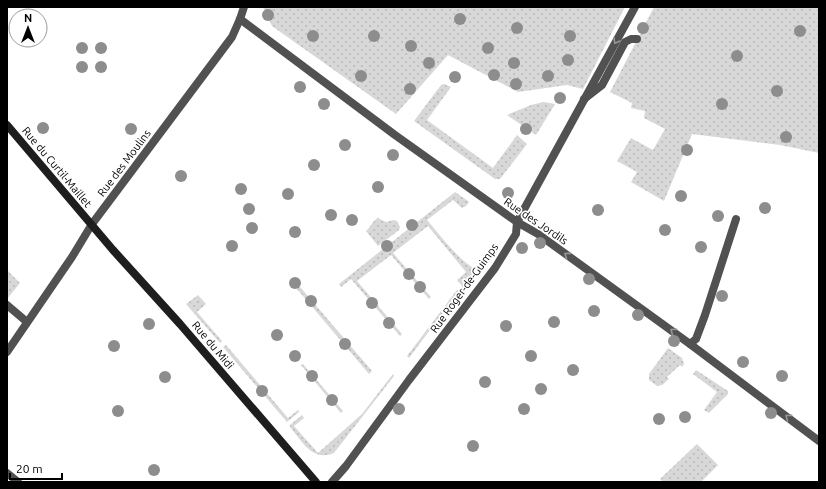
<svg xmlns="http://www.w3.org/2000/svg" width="826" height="489" viewBox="0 0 826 489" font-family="Ubuntu,sans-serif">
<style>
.green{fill:url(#green-dots)}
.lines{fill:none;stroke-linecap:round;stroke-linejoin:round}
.service{stroke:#515151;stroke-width:8}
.minor{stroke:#515151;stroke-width:8}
.tertiary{stroke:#515151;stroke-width:8}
.secondary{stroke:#1e1e1e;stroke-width:8}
.tree{fill:#8d8d8d}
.oneway{stroke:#979797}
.labels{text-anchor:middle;stroke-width:3.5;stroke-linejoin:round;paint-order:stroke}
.street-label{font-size:11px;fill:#000;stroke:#fff}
</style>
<defs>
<pattern id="green-dots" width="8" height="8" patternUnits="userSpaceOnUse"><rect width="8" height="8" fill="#d8d8d8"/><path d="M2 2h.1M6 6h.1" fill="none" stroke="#b8b8b8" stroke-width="1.8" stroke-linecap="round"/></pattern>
</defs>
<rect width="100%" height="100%" fill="#fff"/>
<!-- green -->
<path class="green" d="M263 7H625L583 89 567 85 518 92 448 55 396 114 272 26Z
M654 7H819V153L780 145 692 134 664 201 631 182 637 172 617 161 631 138 653 150 665 129 644 118 645 111 631 108 632 103 610 92Z
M444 84 451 87 427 120 493 168 517 135 527 144 500 179H495L414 121 441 85Z
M544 102 555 104 536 135 507 115 531 105Z
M455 192 468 201 469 202 466 206 462 208 453 200 427 220C438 233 461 263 476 269L463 287 457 280 466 272 428 226 393 253 431 297 429 299 391 255 357 281 402 334 400 336 351 279 341 287 339 284Z
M378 218 386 222 394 220 397 221 400 227 399 230 378 246 366 231C371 227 372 221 378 218Z
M7 270 20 283 7 299Z
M295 281 372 371 369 374 292 283Z
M457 290 459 291 409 358 407 356Z
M198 295 206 304 197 312 222 341 220 343 186 304Z
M226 345 288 418 298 410 299 412 287 422 223 347Z
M668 348 682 358 684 364 682 367 680 365 667 377 669 379 662 385 657 386 649 380V374Z
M303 364 343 411 341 413 301 365Z
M696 370 728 391V394L709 413 704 410 717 392 693 374Z
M393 374 394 376 334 453C312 462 302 441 290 427V425L302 415 304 418 294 426 318 453 362 414Z
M697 444 718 465 701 482H663L660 479Z"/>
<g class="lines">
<!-- service -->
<path class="service" d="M584 99 602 85 625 42 631 39H637
M7 305 27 322
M690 344 696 339 705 315 736 219
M7 473 18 482"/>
<!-- minor -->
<path class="minor" d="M240 19 395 135 517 222 538 234 690 344 819 441
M7 352 72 257 92 224
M332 482 346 466 409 380 495 268 516 234 517 222 635 7"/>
<!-- tertiary -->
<path class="tertiary" d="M92 224 232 37 240 19 244 7"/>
<!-- secondary -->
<path class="secondary" d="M7 125 113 250 180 324 316 482"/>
</g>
<!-- trees -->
<g class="tree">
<circle cx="268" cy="15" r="6"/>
<circle cx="460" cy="19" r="6"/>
<circle cx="517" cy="28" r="6"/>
<circle cx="643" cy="28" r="6"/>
<circle cx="800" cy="31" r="6"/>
<circle cx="313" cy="36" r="6"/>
<circle cx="374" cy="36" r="6"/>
<circle cx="570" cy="36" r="6"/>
<circle cx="411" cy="46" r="6"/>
<circle cx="82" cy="48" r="6"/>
<circle cx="101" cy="48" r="6"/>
<circle cx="488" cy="48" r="6"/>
<circle cx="737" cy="56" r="6"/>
<circle cx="568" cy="60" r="6"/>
<circle cx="429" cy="63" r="6"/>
<circle cx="514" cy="63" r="6"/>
<circle cx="82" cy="67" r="6"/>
<circle cx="101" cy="67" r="6"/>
<circle cx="494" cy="75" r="6"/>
<circle cx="361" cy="76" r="6"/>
<circle cx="548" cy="76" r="6"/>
<circle cx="455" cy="77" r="6"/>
<circle cx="516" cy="84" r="6"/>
<circle cx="300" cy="87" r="6"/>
<circle cx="410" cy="89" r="6"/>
<circle cx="777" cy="91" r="6"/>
<circle cx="560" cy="98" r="6"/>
<circle cx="324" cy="104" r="6"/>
<circle cx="722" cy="104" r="6"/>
<circle cx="43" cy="128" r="6"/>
<circle cx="131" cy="129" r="6"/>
<circle cx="526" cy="129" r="6"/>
<circle cx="786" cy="137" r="6"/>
<circle cx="345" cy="145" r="6"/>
<circle cx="687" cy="150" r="6"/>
<circle cx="393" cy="155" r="6"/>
<circle cx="314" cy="165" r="6"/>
<circle cx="181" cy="176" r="6"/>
<circle cx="378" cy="187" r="6"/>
<circle cx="241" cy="189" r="6"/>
<circle cx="508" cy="193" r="6"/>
<circle cx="288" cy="194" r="6"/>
<circle cx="681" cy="196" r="6"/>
<circle cx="765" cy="208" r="6"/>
<circle cx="249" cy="209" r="6"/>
<circle cx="598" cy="210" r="6"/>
<circle cx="331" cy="215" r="6"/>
<circle cx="718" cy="216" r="6"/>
<circle cx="352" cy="220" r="6"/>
<circle cx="412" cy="225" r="6"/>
<circle cx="252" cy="228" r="6"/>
<circle cx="665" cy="230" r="6"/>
<circle cx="295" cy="232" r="6"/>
<circle cx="540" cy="243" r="6"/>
<circle cx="232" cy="246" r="6"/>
<circle cx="387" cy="246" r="6"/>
<circle cx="701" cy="247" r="6"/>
<circle cx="522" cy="248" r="6"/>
<circle cx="409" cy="274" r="6"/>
<circle cx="589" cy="279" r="6"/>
<circle cx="295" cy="283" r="6"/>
<circle cx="420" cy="287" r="6"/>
<circle cx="722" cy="296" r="6"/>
<circle cx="311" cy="301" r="6"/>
<circle cx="372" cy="303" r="6"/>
<circle cx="594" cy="311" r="6"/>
<circle cx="638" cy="315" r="6"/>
<circle cx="554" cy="322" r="6"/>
<circle cx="389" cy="323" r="6"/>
<circle cx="149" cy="324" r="6"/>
<circle cx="506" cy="326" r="6"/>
<circle cx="277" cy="335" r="6"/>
<circle cx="674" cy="341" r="6"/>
<circle cx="345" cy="344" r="6"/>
<circle cx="114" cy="346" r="6"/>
<circle cx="295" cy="356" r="6"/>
<circle cx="531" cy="356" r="6"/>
<circle cx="743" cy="362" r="6"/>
<circle cx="573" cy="370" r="6"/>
<circle cx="312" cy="376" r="6"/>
<circle cx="782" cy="376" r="6"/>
<circle cx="165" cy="377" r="6"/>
<circle cx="485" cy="382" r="6"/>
<circle cx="541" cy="389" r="6"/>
<circle cx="262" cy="391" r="6"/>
<circle cx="332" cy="400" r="6"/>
<circle cx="399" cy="409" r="6"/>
<circle cx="524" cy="409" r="6"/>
<circle cx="118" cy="411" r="6"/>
<circle cx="771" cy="413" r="6"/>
<circle cx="685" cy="417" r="6"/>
<circle cx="659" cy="419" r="6"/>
<circle cx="473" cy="446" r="6"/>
<circle cx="154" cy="470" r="6"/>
</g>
<!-- one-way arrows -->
<defs><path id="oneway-chevron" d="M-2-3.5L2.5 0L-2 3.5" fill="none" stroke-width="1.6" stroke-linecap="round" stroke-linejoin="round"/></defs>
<g class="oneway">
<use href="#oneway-chevron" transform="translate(616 41) rotate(119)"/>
<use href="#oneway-chevron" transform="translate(567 255) rotate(-144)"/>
<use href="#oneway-chevron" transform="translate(673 331) rotate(-144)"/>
<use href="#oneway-chevron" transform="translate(788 417) rotate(-144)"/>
</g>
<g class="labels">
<!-- street labels -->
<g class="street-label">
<text transform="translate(124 163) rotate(-53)" y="4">Rue des Moulins</text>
<text transform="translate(57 167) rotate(50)" y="4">Rue du Curtil-Maillet</text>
<text transform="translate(536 221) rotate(34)" y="4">Rue des Jordils</text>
<text transform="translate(464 288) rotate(-54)" y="4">Rue Roger-de-Guimps</text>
<text transform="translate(213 345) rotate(50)" y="4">Rue du Midi</text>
</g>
</g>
<!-- border -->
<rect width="826" height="489" fill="none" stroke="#000000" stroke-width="16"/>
<!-- north arrow -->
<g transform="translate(28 28)"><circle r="19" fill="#ffffff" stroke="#999999"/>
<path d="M0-3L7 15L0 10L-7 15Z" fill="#000000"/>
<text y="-6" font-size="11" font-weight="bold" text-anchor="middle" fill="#000000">N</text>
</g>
<!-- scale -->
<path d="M10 473v6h52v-6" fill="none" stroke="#000000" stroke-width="2"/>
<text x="16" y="473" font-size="12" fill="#000000" stroke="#ffffff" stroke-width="3" paint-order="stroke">20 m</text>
</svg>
